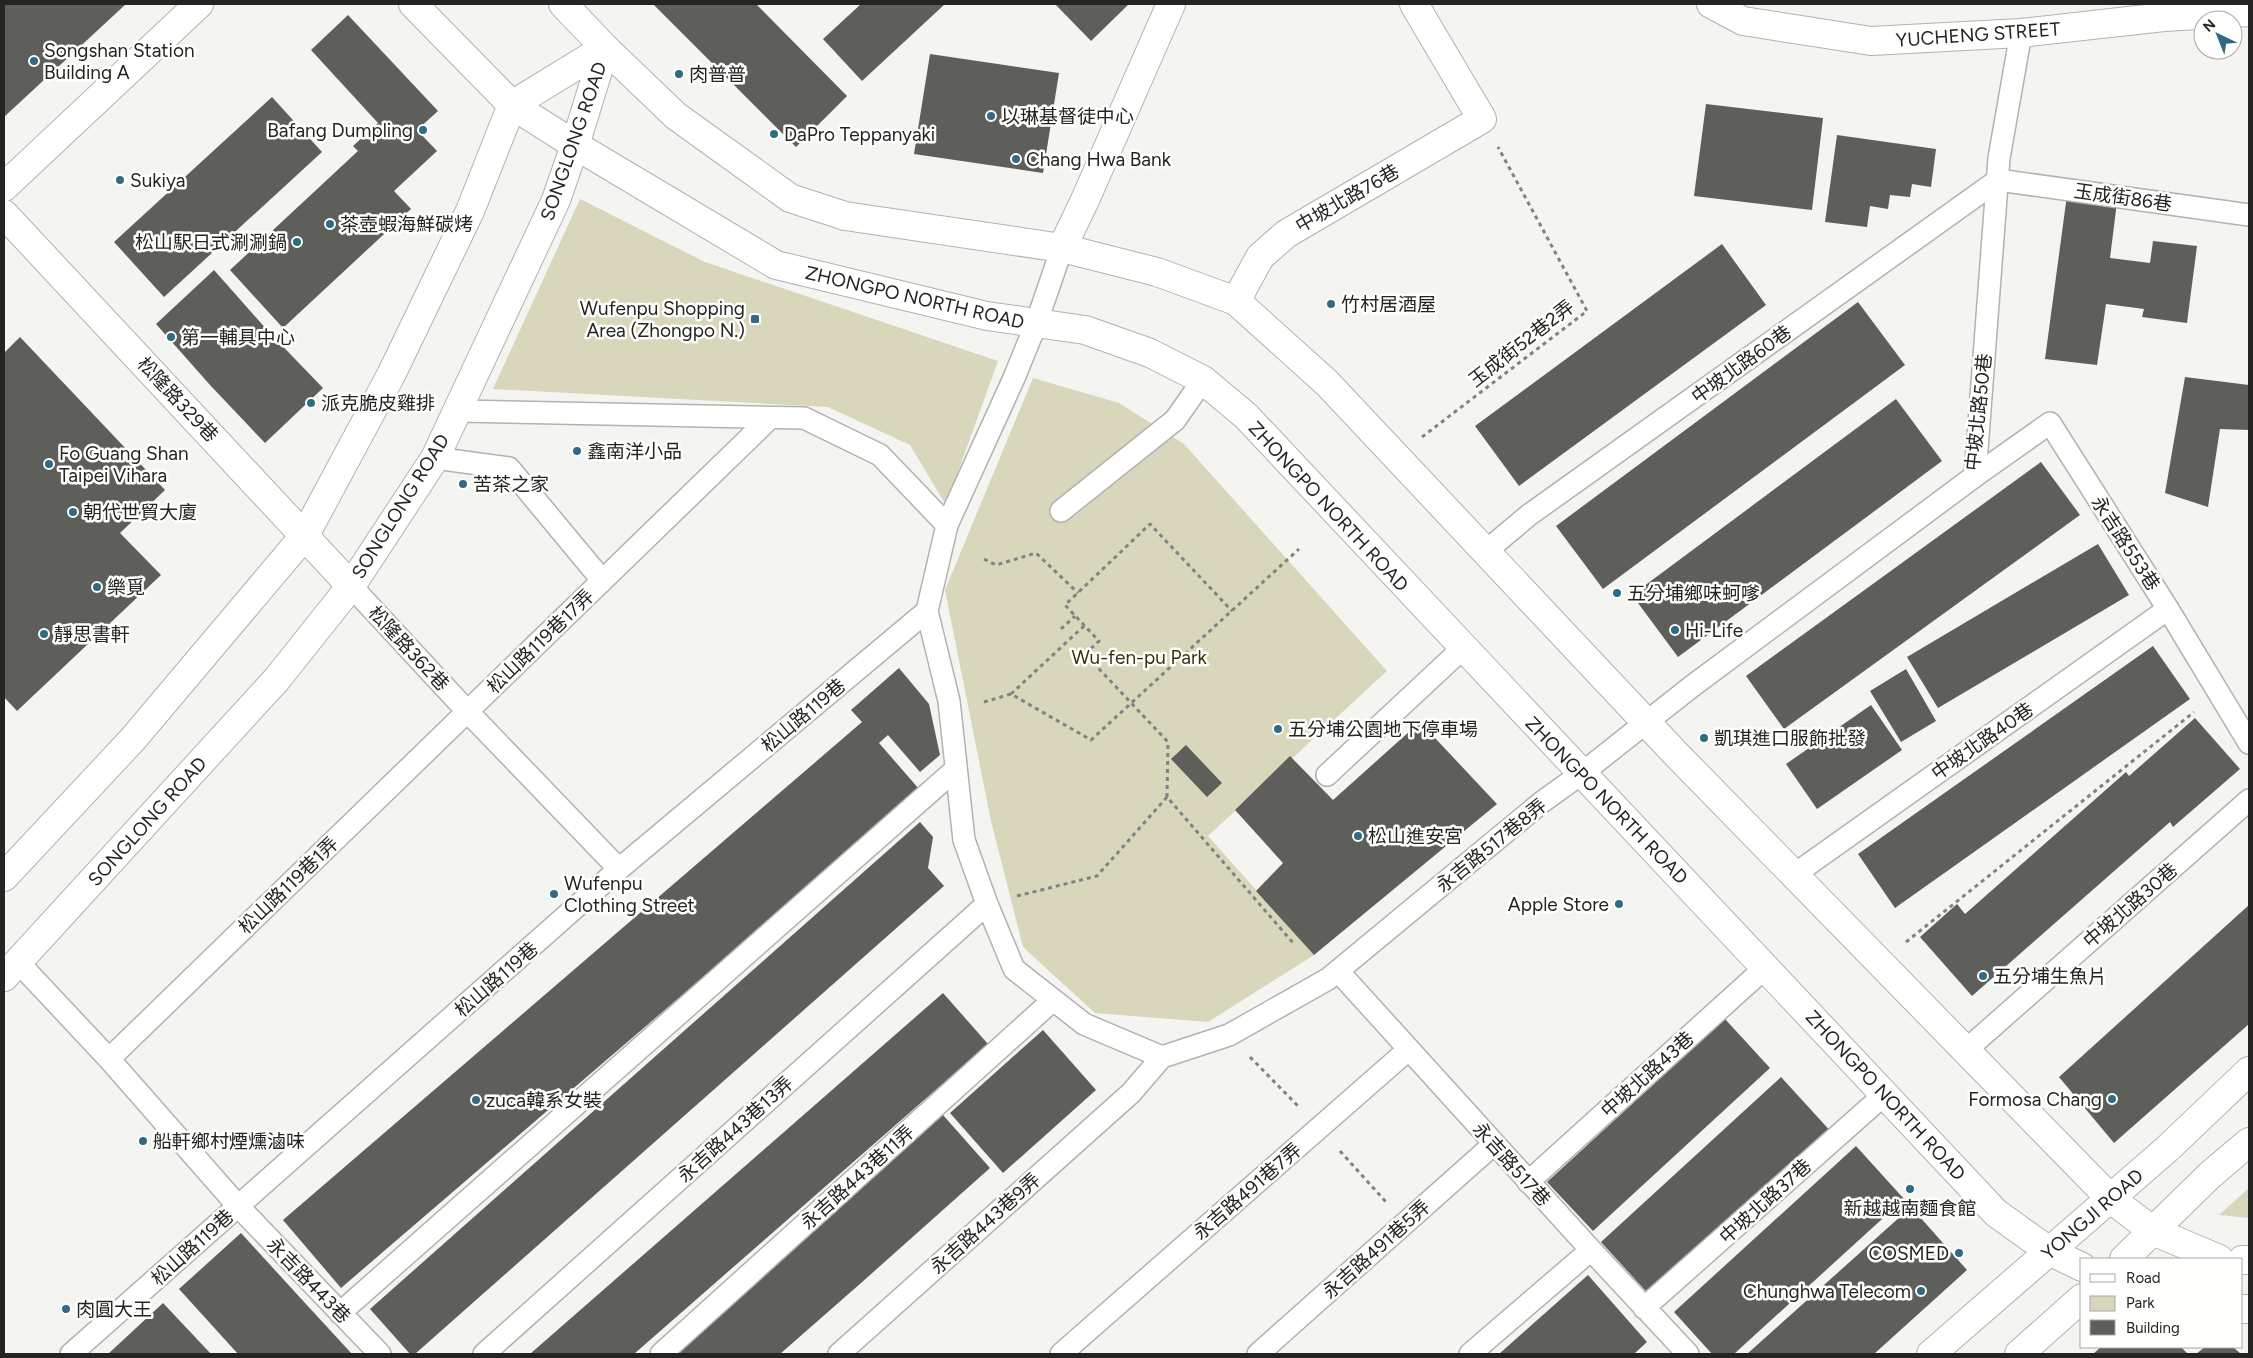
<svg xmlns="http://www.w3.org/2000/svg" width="2253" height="1358" viewBox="0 0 2253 1358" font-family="Figtree,'Noto Sans TC',sans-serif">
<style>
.green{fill:#d8d6bb}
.building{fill:#5e5e5b}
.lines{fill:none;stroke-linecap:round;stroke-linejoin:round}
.service-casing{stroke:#b2b2af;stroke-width:24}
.minor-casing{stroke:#b2b2af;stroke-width:30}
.tertiary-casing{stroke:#b2b2af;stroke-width:30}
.path{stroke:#828280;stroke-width:3;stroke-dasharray:4 4;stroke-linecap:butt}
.service{stroke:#fff;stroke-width:21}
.minor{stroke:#fff;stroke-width:28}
.tertiary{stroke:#fff;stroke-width:28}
.poi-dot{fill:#316a83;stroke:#fffffe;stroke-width:2}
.labels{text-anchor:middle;stroke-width:5;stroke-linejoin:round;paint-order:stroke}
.street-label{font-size:19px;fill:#242423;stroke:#fffffe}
.poi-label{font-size:19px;fill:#242423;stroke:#fffffe;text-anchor:start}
.park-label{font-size:19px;fill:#35310d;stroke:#fffffe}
</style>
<rect width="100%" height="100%" fill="#f4f4f1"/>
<!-- green -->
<path class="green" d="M580 199 705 262 998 361 946 505 910 445 828 407 493 389Z
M1033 378 1119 403 1184 444 1387 671 1208 836 1314 955 1208 1022 1095 1013 1023 947 991 821 945 590Z
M2249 1188V1218L2219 1215Z"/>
<!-- building -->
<path class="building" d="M4 4H126L4 117Z
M653 4H756L847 96 796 147Z
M861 4H945L862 81 823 39Z
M1055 4H1129L1091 41Z
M348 15 438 111 417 130 437 151 394 191 411 209 283 328 230 270 358 151 353 146 378 123 311 50Z
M930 54 1059 73 1043 173 914 154Z
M272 97 322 152 164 297 114 242Z
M1706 104 1823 118 1812 210 1694 196Z
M1837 135 1936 149 1931 187 1912 184 1910 197 1890 195 1888 209 1870 206 1867 227 1825 222Z
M2067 195 2117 202 2110 258 2150 263 2153 241 2197 246 2187 323 2142 317 2144 309 2106 304 2097 365 2045 359Z
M1722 244 1766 305 1519 486 1475 426Z
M214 270 268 331 323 388 265 443 210 385 156 324Z
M1858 302 1905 365 1603 589 1556 526Z
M20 337 165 490 120 533 161 575 17 711 4 697V353Z
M2185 377 2249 385V430L2220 429 2208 507 2165 493Z
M1896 399 1942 461 1678 657 1632 595Z
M2041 462 2080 515 1784 729 1746 676Z
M2098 544 2129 595 1938 708 1907 657Z
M2153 646 2190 699 1895 908 1858 854Z
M899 668 929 704 940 755 920 772 888 735 879 743 919 789 894 813 341 1288 283 1220 862 722 851 710Z
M1906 669 1936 721 1901 742 1870 691Z
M1871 705 1902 750 1817 809 1786 764Z
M2195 718 2240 769 2173 827 2170 822 1972 996 1920 937 1957 904 1965 914 2126 772 2129 776Z
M1420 722 1497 804 1314 955 1256 891 1283 863 1235 810 1290 756 1333 800Z
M1186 745 1222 783 1207 797 1171 759Z
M920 822 933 837 928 868 944 886 415 1354H410L370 1309Z
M2249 905V1024L2114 1143 2059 1077Z
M943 993 988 1044 778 1228 634 1354H530Z
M1725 1019 1770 1068 1593 1231 1547 1182Z
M1043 1030 1096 1090 1003 1173 950 1113Z
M1781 1077 1834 1135 1654 1300 1601 1242Z
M943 1115 990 1168 861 1283 780 1354H675Z
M1856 1146 1904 1199 1734 1354H1712L1674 1312Z
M1911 1207 1967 1270 1874 1354H1747Z
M241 1233 305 1303 352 1354H238L179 1289Z
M1588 1275 1647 1342 1634 1354H1499Z
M163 1303 211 1354H108Z
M2101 1347H2181L2188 1354H2093Z
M2205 1347H2233L2241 1354H2196Z"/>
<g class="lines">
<defs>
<path id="service" d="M457 411 804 418 880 455 947 525 927 611 949 701 964 840 987 904 1014 969 1084 1024 1162 1057
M435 458 509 468 602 580
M1975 476 2050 423 2168 609 2249 743
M1061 511 1175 420 1203 380
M947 525 1014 378 1036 324 1062 248
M1486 551 1529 515 1998 180 2249 215
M351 586 467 711 619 869
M1327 775 1463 648
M1795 874 2168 609
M18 962 109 1059 238 1206 380 1354
M1338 971 1591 1250 1688 1354
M1966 1050 2249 800
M109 1059 770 418
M1528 1182 1766 967
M1644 1308 1885 1094
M340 1313 956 769
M71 1354 619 869 927 611
M484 1354 987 904
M661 1354 1052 1001
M839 1354 1131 1093 1162 1057 1229 1035 1328 979 1542 802 1581 774 1691 687 1975 476 1999 158 2021 33
M1061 1354 1408 1050
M1258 1354 1494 1144
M1470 1354 1591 1250"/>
<path id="minor" d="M1711 4 1743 21 1871 41 2021 33 2164 17 2249 12
M4 214 351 586
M1062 248 1085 200 1171 4
M1236 301 1260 257 1286 234 1482 119 1414 4"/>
<path id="tertiary" d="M413 4 512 105 575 145 776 265 987 316 1085 330 1150 353 1203 380 1246 416 1996 1213 2049 1251 2082 1267
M563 4 605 48 676 116 790 198 845 216 1062 248 1157 272 1236 301 1327 383 1676 754 2111 1199 2153 1231 2219 1259
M4 187 199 4
M4 877 133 739 305 535 391 375 470 211 512 105 605 48
M4 977 277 679 351 586 435 458 556 200 575 145 605 48
M2124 1259 2210 1175 2249 1142
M2242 1260H2249
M2242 1309H2249
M1931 1354 2167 1149 2249 1071
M2019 1354 2082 1298"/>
</defs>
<!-- service casing -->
<use href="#service" class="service-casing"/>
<!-- minor casing -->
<use href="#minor" class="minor-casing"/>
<!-- tertiary casing -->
<use href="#tertiary" class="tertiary-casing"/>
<!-- path -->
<path class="path" d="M1422 437 1587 311 1498 147
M984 559 996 565 1036 553 1078 593
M1061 629 1075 616
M1011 694 1085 625
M984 702 1011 694 1091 740 1299 549
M1167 797 1168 742 1085 654 1099 641 1065 605 1150 524 1232 611
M1017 896 1097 876 1167 797 1294 944
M1906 942 2194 712
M1250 1057 1298 1106
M1340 1151 1386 1202"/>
<!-- service -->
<use href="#service" class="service"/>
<!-- minor -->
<use href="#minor" class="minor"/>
<!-- tertiary -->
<use href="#tertiary" class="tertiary"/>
</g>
<!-- markers -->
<g class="poi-dot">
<circle cx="34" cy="61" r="5"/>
<circle cx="679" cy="74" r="5"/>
<circle cx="991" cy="116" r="5"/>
<circle cx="423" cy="130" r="5"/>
<circle cx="774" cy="134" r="5"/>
<circle cx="1016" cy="159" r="5"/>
<circle cx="120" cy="180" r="5"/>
<circle cx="330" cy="224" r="5"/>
<circle cx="297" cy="242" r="5"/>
<circle cx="1331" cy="304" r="5"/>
<rect x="750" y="314" width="10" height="10" rx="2.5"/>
<circle cx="171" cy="337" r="5"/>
<circle cx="311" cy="403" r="5"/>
<circle cx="577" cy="451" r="5"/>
<circle cx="49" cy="464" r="5"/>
<circle cx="463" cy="484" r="5"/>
<circle cx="73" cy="512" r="5"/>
<circle cx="97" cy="587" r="5"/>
<circle cx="1617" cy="593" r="5"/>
<circle cx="1675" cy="630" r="5"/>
<circle cx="44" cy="634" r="5"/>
<circle cx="1278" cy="729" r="5"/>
<circle cx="1704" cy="738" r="5"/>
<circle cx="1358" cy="836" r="5"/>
<circle cx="554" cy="894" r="5"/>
<circle cx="1619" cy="904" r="5"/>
<circle cx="1983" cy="976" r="5"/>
<circle cx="2112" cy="1099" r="5"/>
<circle cx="476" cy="1100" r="5"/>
<circle cx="143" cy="1141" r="5"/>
<circle cx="1910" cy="1189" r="5"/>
<circle cx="1959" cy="1253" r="5"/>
<circle cx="1921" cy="1291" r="5"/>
<circle cx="66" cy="1309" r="5"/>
</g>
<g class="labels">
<!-- street labels -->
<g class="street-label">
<text transform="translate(1978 34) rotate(-4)" y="7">YUCHENG STREET</text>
<text transform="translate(573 141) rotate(-71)" y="7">SONGLONG ROAD</text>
<text transform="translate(2123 197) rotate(8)" y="7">玉成街86巷</text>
<text transform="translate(1347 198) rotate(-30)" y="7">中坡北路76巷</text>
<text transform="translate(915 297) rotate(13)" y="7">ZHONGPO NORTH ROAD</text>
<text transform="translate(1521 343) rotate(-38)" y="7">玉成街52巷2弄</text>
<text transform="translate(1741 364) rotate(-36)" y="7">中坡北路60巷</text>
<text transform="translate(178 399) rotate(47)" y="7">松隆路329巷</text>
<text transform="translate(1978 412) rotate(-84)" y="7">中坡北路50巷</text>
<text transform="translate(400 506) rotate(-58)" y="7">SONGLONG ROAD</text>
<text transform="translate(1329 506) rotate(47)" y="7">ZHONGPO NORTH ROAD</text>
<text transform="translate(2126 543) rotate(57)" y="7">永吉路553巷</text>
<text transform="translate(540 641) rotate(-44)" y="7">松山路119巷17弄</text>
<text transform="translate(409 648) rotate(47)" y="7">松隆路362巷</text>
<text transform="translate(803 715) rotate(-40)" y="7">松山路119巷</text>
<text transform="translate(1982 741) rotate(-35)" y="7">中坡北路40巷</text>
<text transform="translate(1607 800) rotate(46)" y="7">ZHONGPO NORTH ROAD</text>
<text transform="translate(147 821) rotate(-48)" y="7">SONGLONG ROAD</text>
<text transform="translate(1491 845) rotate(-39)" y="7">永吉路517巷8弄</text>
<text transform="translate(288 885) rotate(-44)" y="7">松山路119巷1弄</text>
<text transform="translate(2130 905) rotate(-41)" y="7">中坡北路30巷</text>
<text transform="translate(496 979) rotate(-41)" y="7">松山路119巷</text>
<text transform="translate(1647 1074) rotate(-42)" y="7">中坡北路43巷</text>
<text transform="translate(1886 1095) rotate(47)" y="7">ZHONGPO NORTH ROAD</text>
<text transform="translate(735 1129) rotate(-42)" y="7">永吉路443巷13弄</text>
<text transform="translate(1512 1164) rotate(48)" y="7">永吉路517巷</text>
<text transform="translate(857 1177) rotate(-42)" y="7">永吉路443巷11弄</text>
<text transform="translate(1247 1191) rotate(-41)" y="7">永吉路491巷7弄</text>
<text transform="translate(1765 1201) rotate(-42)" y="7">中坡北路37巷</text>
<text transform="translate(2092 1214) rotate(-41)" y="7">YONGJI ROAD</text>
<text transform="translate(985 1223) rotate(-42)" y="7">永吉路443巷9弄</text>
<text transform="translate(192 1247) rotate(-42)" y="7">松山路119巷</text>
<text transform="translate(1376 1249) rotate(-42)" y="7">永吉路491巷5弄</text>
<text transform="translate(309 1280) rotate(46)" y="7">永吉路443巷</text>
</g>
<!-- poi labels -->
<g class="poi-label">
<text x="44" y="57">Songshan Station<tspan x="44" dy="22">Building A</tspan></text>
<text x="689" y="81">肉普普</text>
<text x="1001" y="123">以琳基督徒中心</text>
<text x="413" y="137" text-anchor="end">Bafang Dumpling</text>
<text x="784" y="141">DaPro Teppanyaki</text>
<text x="1026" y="166">Chang Hwa Bank</text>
<text x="130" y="187">Sukiya</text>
<text x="340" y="231">茶壺蝦海鮮碳烤</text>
<text x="287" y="249" text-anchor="end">松山駅日式涮涮鍋</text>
<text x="1341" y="311">竹村居酒屋</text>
<text x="745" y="315" text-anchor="end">Wufenpu Shopping<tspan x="745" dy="22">Area (Zhongpo N.)</tspan></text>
<text x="181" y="344">第一輔具中心</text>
<text x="321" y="410">派克脆皮雞排</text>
<text x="587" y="458">鑫南洋小品</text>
<text x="59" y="460">Fo Guang Shan<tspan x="59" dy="22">Taipei Vihara</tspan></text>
<text x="473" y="491">苦茶之家</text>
<text x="83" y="519">朝代世貿大廈</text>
<text x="107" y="594">樂覓</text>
<text x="1627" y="600">五分埔鄉味蚵嗲</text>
<text x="1685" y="637">Hi-Life</text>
<text x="54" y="641">靜思書軒</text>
<text x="1288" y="736">五分埔公園地下停車場</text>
<text x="1714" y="745">凱琪進口服飾批發</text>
<text x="1368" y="843">松山進安宮</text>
<text x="564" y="890">Wufenpu<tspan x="564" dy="22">Clothing Street</tspan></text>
<text x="1609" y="911" text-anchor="end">Apple Store</text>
<text x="1993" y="983">五分埔生魚片</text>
<text x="2102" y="1106" text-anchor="end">Formosa Chang</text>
<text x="486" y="1107">zuca韓系女裝</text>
<text x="153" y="1148">船軒鄉村煙燻滷味</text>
<text x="1910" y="1215" text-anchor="middle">新越越南麵食館</text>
<text x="1949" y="1260" text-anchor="end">COSMED</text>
<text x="1911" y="1298" text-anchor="end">Chunghwa Telecom</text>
<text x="76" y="1316">肉圓大王</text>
</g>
<!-- park labels -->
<g class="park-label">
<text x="1139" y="664">Wu-fen-pu Park</text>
</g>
</g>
<!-- border -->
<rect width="2253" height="1358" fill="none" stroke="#242423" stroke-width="10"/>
<!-- legend -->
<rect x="2080" y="1258" width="162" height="90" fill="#fffffe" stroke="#a7a7a6"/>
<rect x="2090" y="1274" width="25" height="8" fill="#ffffff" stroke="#a7a7a6"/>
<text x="2126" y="1283" font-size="15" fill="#242423">Road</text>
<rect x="2090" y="1296" width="25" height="15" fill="#d8d6bb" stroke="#a7a7a6"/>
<text x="2126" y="1308" font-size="15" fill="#242423">Park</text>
<rect x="2090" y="1320" width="25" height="15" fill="#5e5e5b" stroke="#a7a7a6"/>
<text x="2126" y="1333" font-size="15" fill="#242423">Building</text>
<!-- north arrow -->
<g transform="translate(2218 35) rotate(317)"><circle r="24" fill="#fffffe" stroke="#a7a7a6"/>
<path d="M0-4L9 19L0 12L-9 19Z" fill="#316a83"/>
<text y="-8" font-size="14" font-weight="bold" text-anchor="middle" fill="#242423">N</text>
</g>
</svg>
